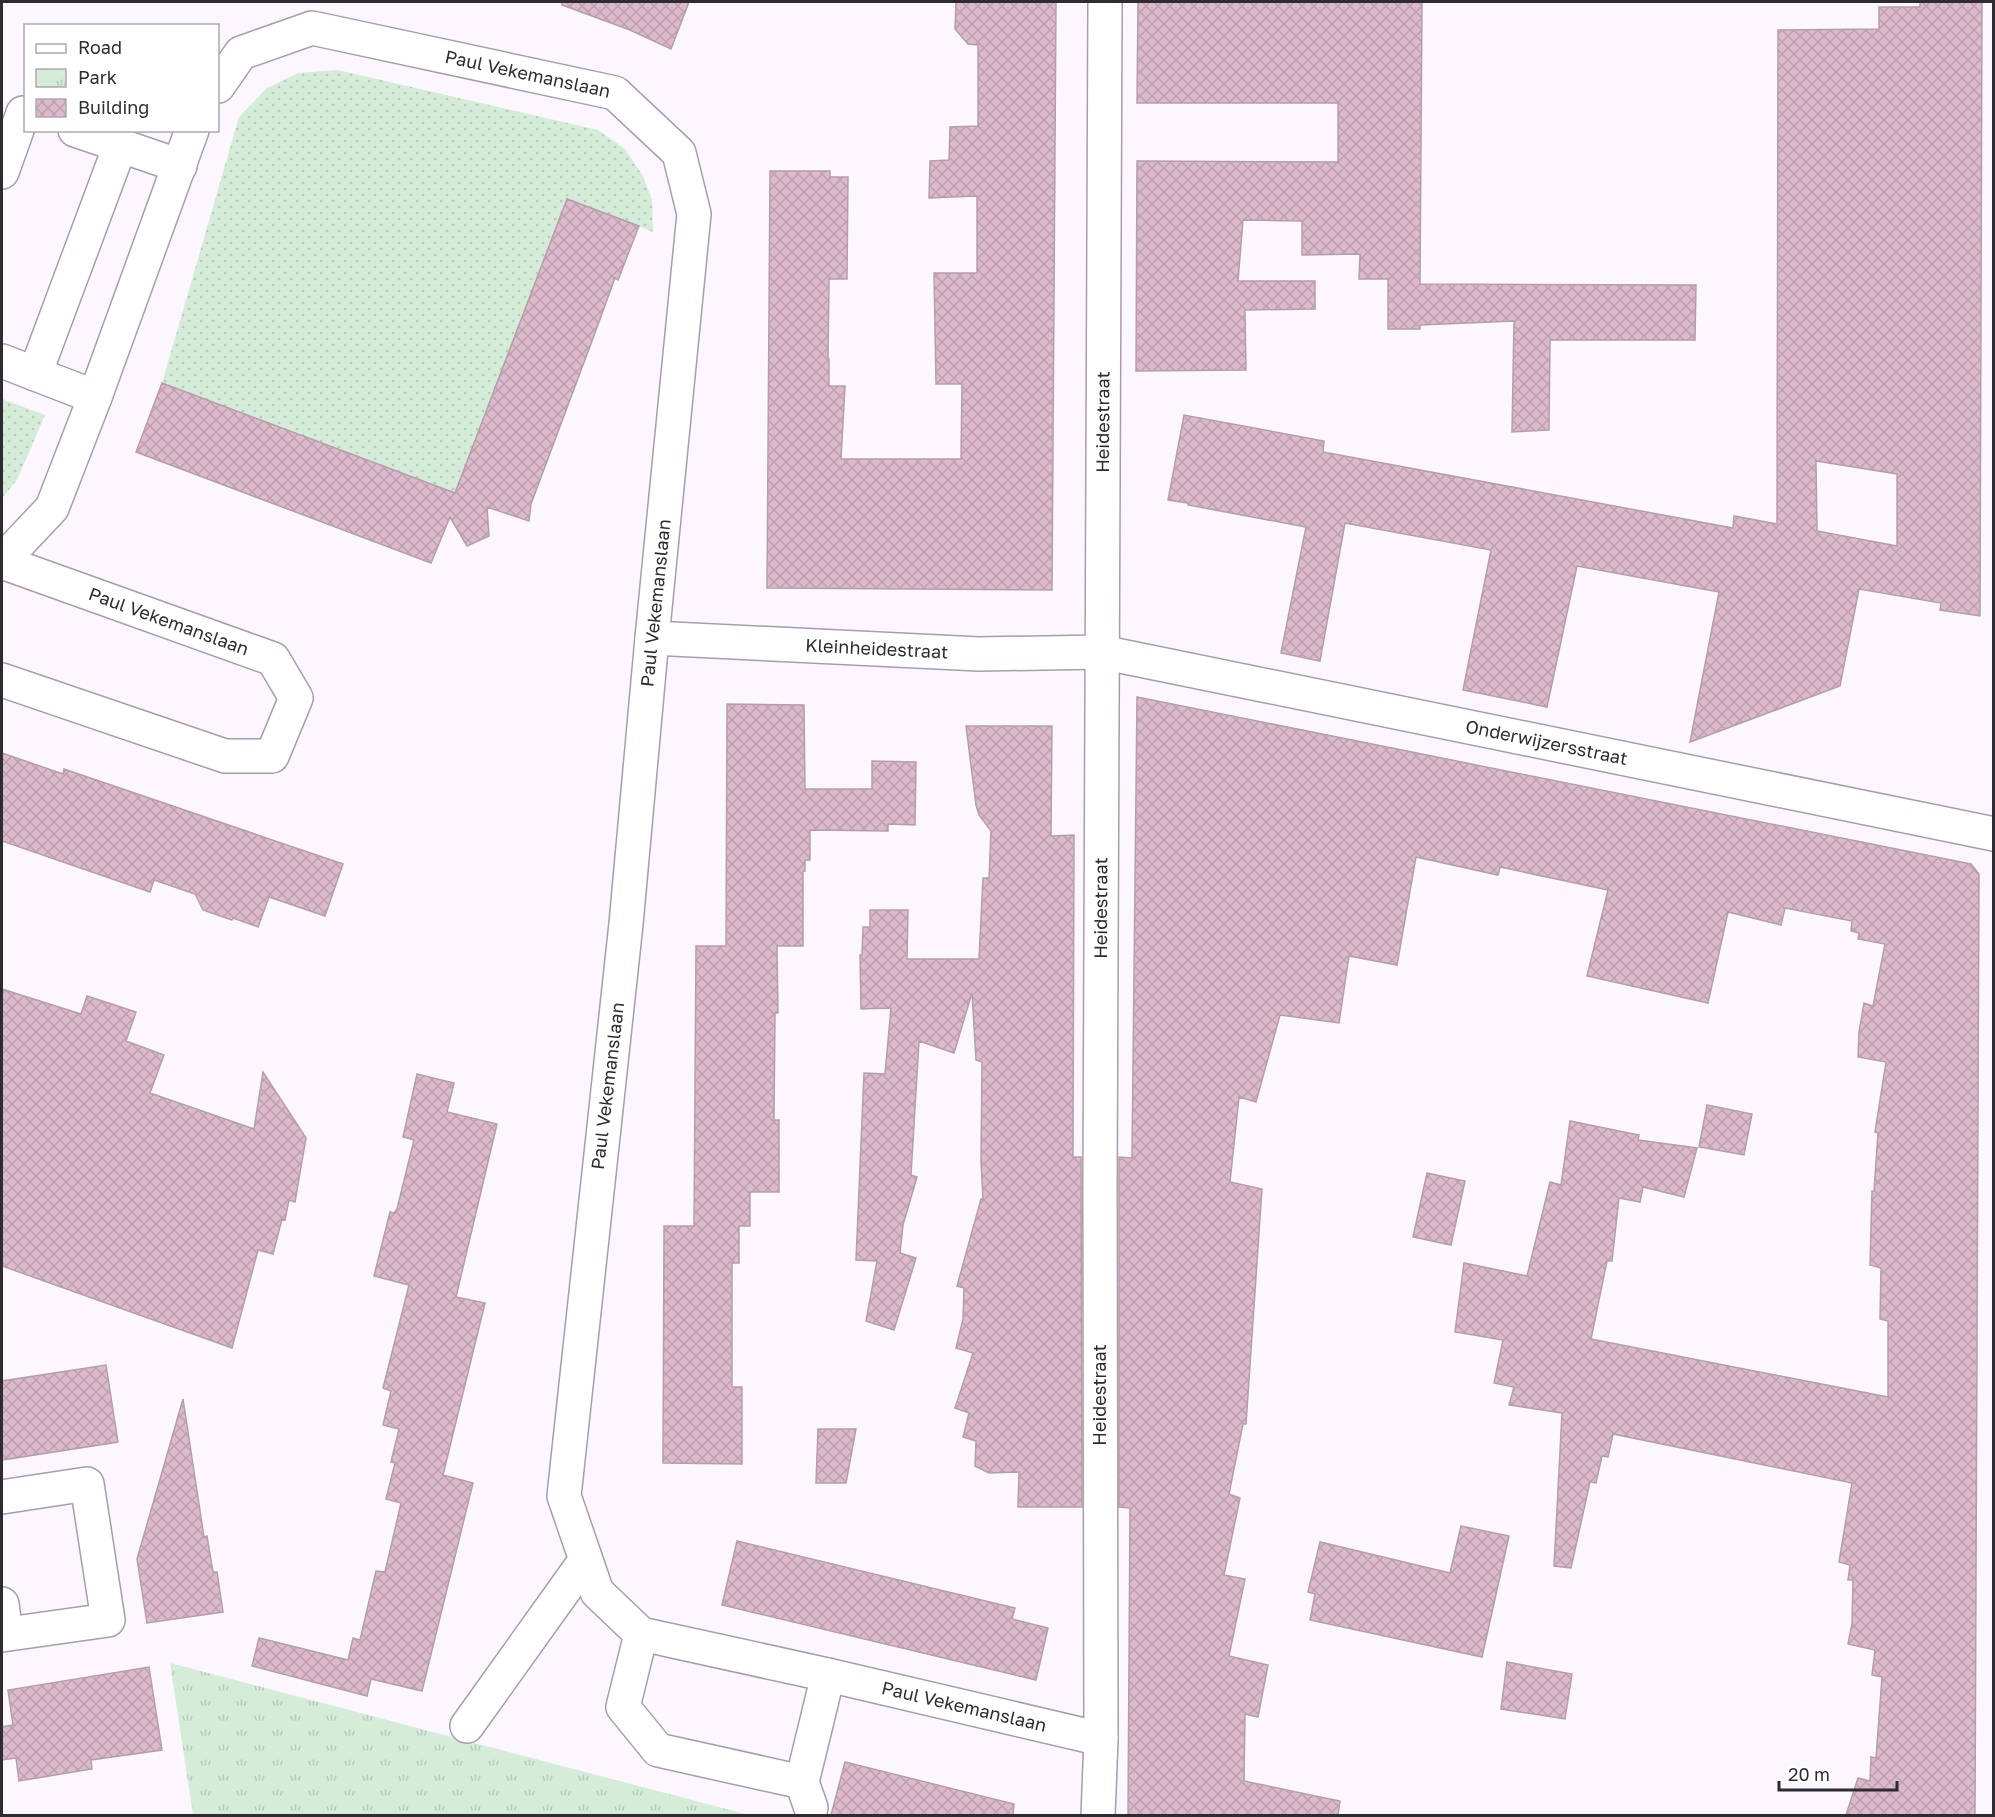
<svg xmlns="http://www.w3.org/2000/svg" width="1995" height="1817" viewBox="0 0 1995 1817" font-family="'Golos Text',sans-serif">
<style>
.grass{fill:url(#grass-dots)}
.park{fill:url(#park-tufts)}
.building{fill:url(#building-cross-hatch);stroke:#b49fa9;stroke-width:1.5;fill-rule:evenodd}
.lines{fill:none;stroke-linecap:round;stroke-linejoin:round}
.minor-casing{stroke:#a89cad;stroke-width:36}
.minor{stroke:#fff;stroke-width:33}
.labels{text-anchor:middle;stroke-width:4.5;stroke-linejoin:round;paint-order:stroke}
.street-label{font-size:18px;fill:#2f2b32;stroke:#fff}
</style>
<defs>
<pattern id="grass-dots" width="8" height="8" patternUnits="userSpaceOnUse" patternTransform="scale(1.5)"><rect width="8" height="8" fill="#d4ecd8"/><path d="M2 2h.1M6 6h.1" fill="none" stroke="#b6cbba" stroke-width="1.8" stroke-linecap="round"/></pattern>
<pattern id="park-tufts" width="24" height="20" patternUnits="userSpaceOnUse" patternTransform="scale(1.5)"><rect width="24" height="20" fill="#d4ecd8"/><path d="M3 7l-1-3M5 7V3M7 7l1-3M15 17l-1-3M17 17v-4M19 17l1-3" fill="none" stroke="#b6cbba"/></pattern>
<pattern id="building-cross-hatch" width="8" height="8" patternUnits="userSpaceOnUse" patternTransform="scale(1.5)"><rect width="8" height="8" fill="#dcb9cb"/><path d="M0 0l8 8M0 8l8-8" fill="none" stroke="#bd9faf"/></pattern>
</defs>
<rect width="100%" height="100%" fill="#fcf7fe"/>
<!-- grass -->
<path class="grass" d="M338 70 598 130 625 149 643 176 652 200 653 232 567 199 455 493 162 383 239 117 267 88 298 73Z
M2 399 45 415 17 480 2 498Z"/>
<!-- park -->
<path class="park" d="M170 1663 749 1815H193Z"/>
<!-- building -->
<path class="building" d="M562 2H689L671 49 630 30 562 5Z
M956 2H1056L1052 590 767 588 770 171H830V177H848L847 279H829L828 359H829V386H845L841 459H961L962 384H936L934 273H977V196L929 198 930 161 949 160 950 127 978 126V45L968 44 955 29Z
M1138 2H1422L1420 284 1696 285 1695 340H1550L1549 430 1512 432 1514 321 1420 325V329H1388V279H1359L1360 254 1302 255V221L1243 220 1238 281H1315V309L1245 310 1246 370 1136 371 1137 161 1338 162V103H1137Z
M1920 2H1982L1980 616 1940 610 1941 603 1859 589 1840 686 1690 742 1719 592 1577 566 1547 707 1463 690 1491 550 1345 523 1320 661 1281 653 1306 527 1188 505V503L1168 500 1184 415 1324 441 1323 452 1733 528 1734 516 1777 524 1778 30 1879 29V7H1920ZM1816 461 1897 474V546L1817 531Z
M567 199 639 226 618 280 615 278 592 341 531 504 529 521 487 507 489 536 467 546 450 517 431 563 136 452 162 383 455 493Z
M1137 697 1971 864 1979 874 1975 1815H1846L1858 1778 1870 1781 1871 1757 1876 1758 1882 1677 1872 1675 1875 1650 1848 1644 1852 1624 1853 1580H1848L1850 1565 1839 1562 1852 1483 1613 1434 1608 1457 1602 1456 1596 1483 1590 1482 1571 1568 1554 1566 1562 1413 1509 1405 1514 1387 1494 1383 1503 1340 1455 1332 1464 1263 1527 1276 1550 1182 1561 1185 1570 1121 1639 1135 1638 1140 1697 1148 1684 1197 1643 1187 1640 1202 1619 1198 1612 1261H1607L1591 1339 1888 1397V1321L1880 1319 1881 1268 1870 1265 1872 1191H1874L1878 1133 1875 1132 1886 1062 1858 1057 1859 1032 1864 1003 1873 1006 1885 944 1858 939 1859 933 1851 931 1852 921 1785 908 1781 925 1728 912 1708 1003 1587 976 1608 890 1500 867 1498 875 1416 857 1397 965 1349 956 1339 1023 1280 1015 1256 1102 1239 1097 1230 1182 1262 1189 1246 1424H1243L1229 1494 1240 1498 1224 1575 1245 1579 1229 1656 1268 1665 1258 1717 1245 1714 1244 1781 1340 1801 1338 1815H1128L1130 1508 1119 1507V1157L1132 1158Z
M727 704 804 705 805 789H872V761L916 762 915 825 888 824V831L810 830V860H805V871H803V946H777L778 1013H775L774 1120H779V1192H750V1226H739V1263H732V1387H742V1464L663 1463 664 1226H694L696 946H726Z
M966 726H1052L1051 836 1074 835 1073 1157H1081L1082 1507H1018L1019 1472 989 1473 975 1466 976 1441 963 1437 969 1413 955 1408 973 1353 956 1348 963 1319 964 1288 957 1286 981 1199H983L981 1161 982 1062 976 1060 972 993 954 1053 919 1041 911 1175 917 1177 903 1225 900 1253 916 1258 894 1330 866 1321 877 1261 856 1260 864 1073 885 1074 891 1008 861 1009 860 955H862L863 927H870V910H908L907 959H979L983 878H989L991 831 979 815 976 805Z
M2 753 63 774 64 769 343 864 325 916 269 897 258 927 233 918 232 920 203 910 195 894 154 880 150 892 2 841Z
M2 989 81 1014 87 996 136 1012 126 1041 164 1055 150 1093 254 1129 263 1072 306 1138 295 1202 289 1200 285 1220 282 1219 273 1254 258 1250 232 1348 2 1266Z
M417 1074 454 1083 447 1112 497 1124 456 1297 485 1303 443 1475 473 1483 422 1691 371 1679 367 1696 252 1666 259 1638 348 1660 353 1638 360 1640 376 1571 385 1572 401 1503 386 1499 395 1463 391 1462 399 1429 383 1425 391 1391 383 1388 409 1285 374 1276 390 1212 394 1213 397 1209 414 1140 403 1137Z
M1707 1105 1752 1114 1744 1155 1699 1147Z
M1427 1173 1465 1181 1451 1245 1413 1237Z
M106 1365 118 1442 2 1460V1381Z
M183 1399 204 1537 207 1536 213 1572H217L223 1612 147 1623 137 1559Z
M818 1429H856L846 1483H816Z
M1461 1526 1509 1536 1482 1657 1310 1620 1315 1594 1308 1592 1320 1542 1450 1573Z
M737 1541 1015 1608 1012 1619 1048 1628 1036 1680 722 1605Z
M1507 1662 1572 1674 1565 1719 1501 1709Z
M149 1667 162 1750 91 1760 92 1769 19 1781 16 1758 2 1760V1727L13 1725 8 1690Z
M845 1762 1014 1804 1013 1815H831Z"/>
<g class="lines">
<defs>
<g id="minor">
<path id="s1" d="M218 86 241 53 312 28 615 93 679 153 694 214 652 638 626 924 564 1496 597 1592 641 1634 828 1675 1101 1739"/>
<path d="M75 130 180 166"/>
<path d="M2 172 23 113 26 114"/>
<path d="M2 361 95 397"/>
<path d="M35 374 120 146"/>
<path d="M2 561 52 508 95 397 192 130"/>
<path id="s2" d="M2 562 273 659 296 698 272 756H225L2 680"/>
<path id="s3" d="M652 638 979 654 1101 652 1994 834"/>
<path d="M2 1497 87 1484 108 1620 2 1635"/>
<path d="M2 1604 6 1634"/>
<path d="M641 1634 623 1707 658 1750 802 1782 811 1808"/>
<path d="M467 1726 585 1561"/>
<path d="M802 1782 828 1675"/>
<path id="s4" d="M1098 1816 1101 1739 1100 1184 1105 2"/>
</g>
</defs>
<!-- minor casing -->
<use href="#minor" class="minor-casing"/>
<!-- minor -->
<use href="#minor" class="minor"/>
</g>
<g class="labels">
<!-- street labels -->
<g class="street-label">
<text dy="6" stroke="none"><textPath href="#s1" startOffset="336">Paul Vekemanslaan</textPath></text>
<text dy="6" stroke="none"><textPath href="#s4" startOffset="1394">Heidestraat</textPath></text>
<text transform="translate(656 603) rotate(-84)" y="6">Paul Vekemanslaan</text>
<text dy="6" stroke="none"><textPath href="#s2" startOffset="177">Paul Vekemanslaan</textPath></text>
<text dy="6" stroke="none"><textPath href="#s3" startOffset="225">Kleinheidestraat</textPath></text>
<text dy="6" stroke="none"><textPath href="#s3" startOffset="904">Onderwijzersstraat</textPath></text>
<text dy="6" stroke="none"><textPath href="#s4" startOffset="908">Heidestraat</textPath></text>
<text transform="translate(608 1086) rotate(-83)" y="6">Paul Vekemanslaan</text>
<text transform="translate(1100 1395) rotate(-90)" y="6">Heidestraat</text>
<text dy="6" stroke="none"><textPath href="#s1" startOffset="2358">Paul Vekemanslaan</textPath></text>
</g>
</g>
<!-- border -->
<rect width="1995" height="1817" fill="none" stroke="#2f2b32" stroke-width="6"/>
<!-- legend -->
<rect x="24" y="24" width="195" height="108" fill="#ffffff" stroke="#acaaad" stroke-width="1.5"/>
<rect x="36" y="44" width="30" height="9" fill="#ffffff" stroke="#acaaad" stroke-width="1.5"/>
<text x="78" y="54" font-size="18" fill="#2f2b32">Road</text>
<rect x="36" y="69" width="30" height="18" fill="url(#park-tufts)" stroke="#acaaad" stroke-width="1.5"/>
<text x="78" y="84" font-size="18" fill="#2f2b32">Park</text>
<rect x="36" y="99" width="30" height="18" fill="url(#building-cross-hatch)" stroke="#acaaad" stroke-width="1.5"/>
<text x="78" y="114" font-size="18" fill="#2f2b32">Building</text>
<!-- scale -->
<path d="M1779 1781v9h118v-9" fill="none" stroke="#2f2b32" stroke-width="3"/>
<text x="1788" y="1781" font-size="18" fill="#2f2b32" stroke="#ffffff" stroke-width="4.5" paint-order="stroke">20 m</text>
</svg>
